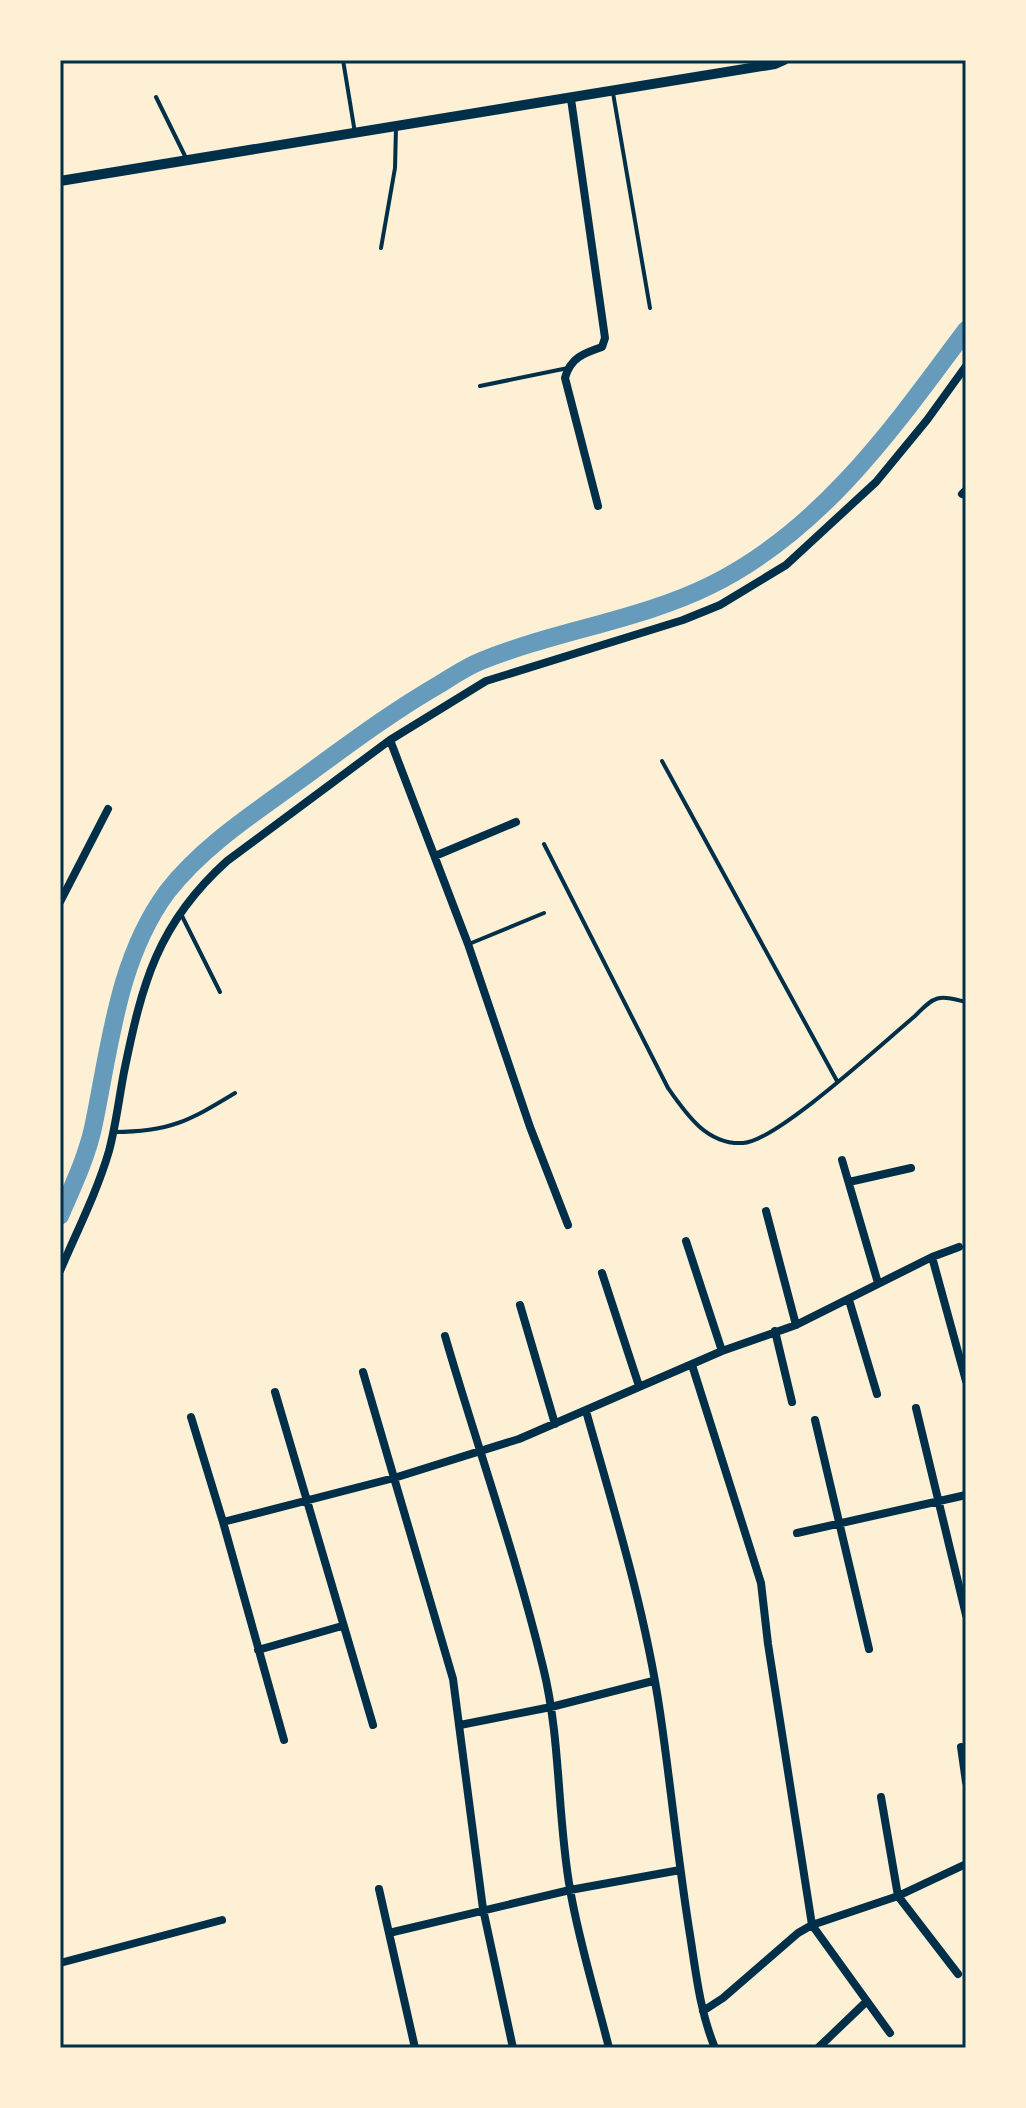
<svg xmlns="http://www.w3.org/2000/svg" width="1026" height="2108" viewBox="0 0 1026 2108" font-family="'PT Sans Narrow',sans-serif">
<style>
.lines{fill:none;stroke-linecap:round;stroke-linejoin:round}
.canal{stroke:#669bbc;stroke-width:18}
.service{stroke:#003049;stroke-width:4}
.minor{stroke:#003049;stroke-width:8}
.tertiary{stroke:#003049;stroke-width:10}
.neatline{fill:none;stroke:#003049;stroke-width:3}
</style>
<rect width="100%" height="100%" fill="#fdf0d5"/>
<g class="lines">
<!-- canal -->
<path class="canal" d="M60 1216C72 1188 86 1159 93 1128 110 1048 117 960 167 892 205 843 262 808 312 771 353 741 395 710 440 684 453 676 466 667 481 661 554 631 641 620 711 585 822 530 894 427 966 330"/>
<!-- service -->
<path class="service" d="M343 60 355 133
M613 93 650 308
M156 97 187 160
M381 248 395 168 396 127
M480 386 568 368
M662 761 837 1081
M544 844 668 1088C686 1114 707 1145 743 1143 776 1142 885 1041 915 1016 935 995 938 995 966 1002
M181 914 220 992
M469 944 544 913
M114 1132C169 1132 189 1121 235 1093"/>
<!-- minor -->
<path class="minor" d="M571 99 605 338 602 347C584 353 570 358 565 378L598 506
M962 494 966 490
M390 740 468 944 530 1127 568 1225
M435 856 516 822
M60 902 108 809
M842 1160 878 1283
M849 1182 911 1168
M766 1211 796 1325
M686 1241 722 1351
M932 1257 966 1381
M60 1271C77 1231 97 1192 109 1151 116 1125 119 1098 124 1072 142 984 157 924 227 861L390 740 486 681 683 620 720 605 786 565 876 482 927 420 966 366
M602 1273 639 1386
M849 1300 877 1394
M520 1305 555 1424
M775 1331 792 1402
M445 1336C477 1446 516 1555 543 1667 561 1739 557 1816 570 1889 579 1942 596 1996 609 2048
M692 1365 761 1583 768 1644 812 1925 890 2033
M363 1372 453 1679 483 1909 513 2048
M275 1392 373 1725
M916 1408 966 1615
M586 1411C614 1510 645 1610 660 1712 671 1787 678 1861 690 1935 696 1973 700 2012 715 2048
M191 1417 223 1522 394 1478 519 1439 722 1351 796 1325 932 1257 959 1247
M815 1420 869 1649
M223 1522 284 1740
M797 1533 966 1495
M258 1650 342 1626
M460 1725 551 1707 653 1681
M961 1747 966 1782
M881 1797 898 1896 958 1974
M379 1889 415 2048
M389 1933 570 1890 680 1870
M60 1963 222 1920
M703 2011 723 1998 798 1933 812 1925 898 1896 966 1864
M818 2048 867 2001"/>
<!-- tertiary -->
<path class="tertiary" d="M60 181 775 64 784 60"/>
</g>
<!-- border -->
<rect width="1026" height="2108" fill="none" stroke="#fdf0d5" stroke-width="124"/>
<rect x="62" y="62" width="902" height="1984" class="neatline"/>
</svg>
